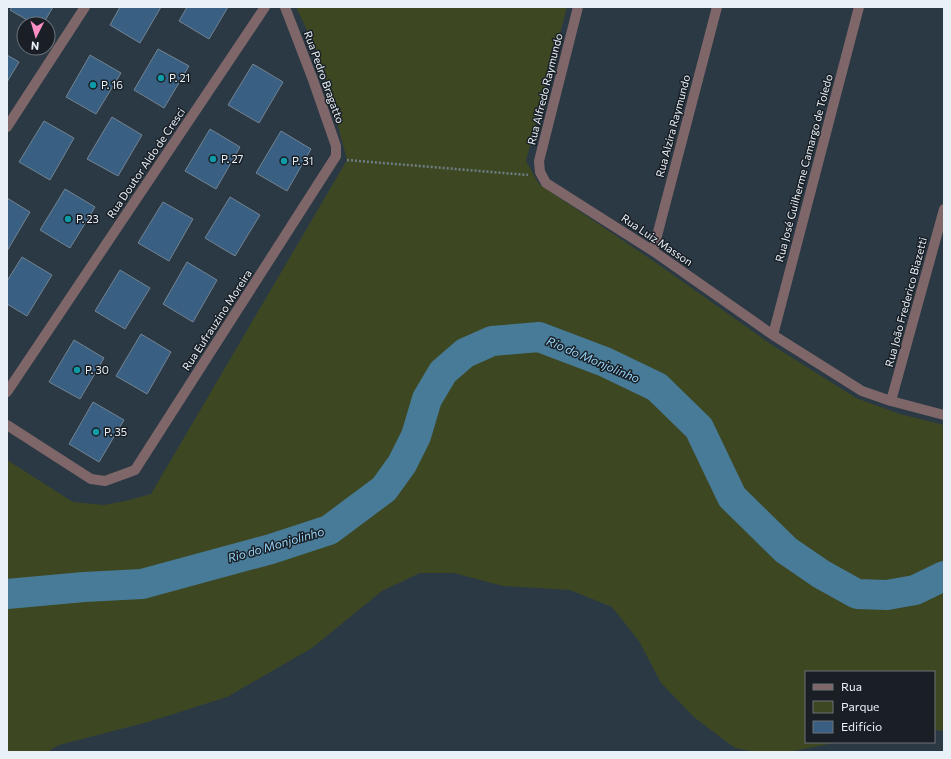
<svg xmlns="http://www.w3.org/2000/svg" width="951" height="759" viewBox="0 0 951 759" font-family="Commissioner,sans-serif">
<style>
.green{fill:#3d4823}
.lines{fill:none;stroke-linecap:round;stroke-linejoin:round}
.river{stroke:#487b98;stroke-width:30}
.building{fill:#396082;stroke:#738391}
.path{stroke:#717d87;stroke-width:2.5;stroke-dasharray:2 2;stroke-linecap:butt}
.minor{stroke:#7f6769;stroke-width:10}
.culture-dot{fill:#0f9aa8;stroke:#191f25;stroke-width:1.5}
.labels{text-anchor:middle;stroke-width:3;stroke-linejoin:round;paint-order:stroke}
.street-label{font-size:11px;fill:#e8f1f8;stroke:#191f25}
.poi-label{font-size:11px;fill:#e8f1f8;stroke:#191f25;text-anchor:start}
.water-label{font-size:12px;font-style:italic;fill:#97d4f9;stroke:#191f25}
</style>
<rect width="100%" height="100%" fill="#2b3945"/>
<!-- green -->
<path class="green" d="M296 7H567L526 161 539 184 655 262 772 345 856 398 900 414 944 425V731L934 730V672H806V742H839L789 752H755L735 748 695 718 661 683 639 641 612 607 570 590 503 586 454 573H420L382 591 312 648 227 697 148 722 59 745 47 752H7V460L73 502 104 505 125 501 151 494 347 160 320 58Z"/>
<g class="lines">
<!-- river -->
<path class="river" d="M7 594 84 587 142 584 271 549 329 530 384 489 402 464 416 436 427 399 443 372 465 353 492 341 539 337 605 362 657 387 699 428 732 497 786 550 821 574 857 594 887 595 915 590 944 576"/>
</g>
<!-- building -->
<path class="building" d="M12 7H53L43 24H34L10 10Z
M120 7H161L140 43 110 25Z
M187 7H228L209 39 179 21Z
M158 49 189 66 164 108 134 90Z
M7 55 19 62 7 82Z
M90 55 121 73 96 114 66 97Z
M253 64 283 82 259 123 228 105Z
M112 117 142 135 118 176 87 159Z
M44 121 74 138 50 180 19 162Z
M210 129 240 147 216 189 185 171Z
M281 131 311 149 287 191 256 173Z
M65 189 95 207 70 248 40 230Z
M230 197 260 215 235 256 205 238Z
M7 198 30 212 7 251Z
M163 202 193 219 169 261 138 243Z
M22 257 52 275 27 316 7 304V281Z
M187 262 217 280 193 322 163 304Z
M120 270 150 288 125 329 95 311Z
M141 334 171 352 147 394 116 376Z
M74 340 104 358 80 399 49 382Z
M93 402 124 420 99 462 69 444Z"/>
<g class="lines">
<!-- path -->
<path class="path" d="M347 160 528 175"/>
<!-- minor -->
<path class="minor" d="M578 7 539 161 540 172 546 183 653 251 773 335 862 391 891 401 944 415
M7 127 85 7
M653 251 717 7
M773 335 859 7
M7 392 265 7
M891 401 944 209
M7 425 91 479 105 481 135 470 336 156V146L313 80 285 7"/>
</g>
<!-- markers -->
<g class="culture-dot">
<circle cx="161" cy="78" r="4"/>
<circle cx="93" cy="85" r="4"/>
<circle cx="213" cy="159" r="4"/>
<circle cx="284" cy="161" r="4"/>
<circle cx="68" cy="219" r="4"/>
<circle cx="77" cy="370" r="4"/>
<circle cx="96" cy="432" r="4"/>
</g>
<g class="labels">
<!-- street labels -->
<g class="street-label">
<text transform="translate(324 77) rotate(70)" y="4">Rua Pedro Bragatto</text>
<text transform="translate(545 89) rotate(-76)" y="4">Rua Alfredo Raymundo</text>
<text transform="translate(673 126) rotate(-75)" y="4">Rua Alzira Raymundo</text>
<text transform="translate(146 163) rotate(-56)" y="4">Rua Doutor Aldo de Cresci</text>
<text transform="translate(804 168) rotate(-75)" y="4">Rua José Guilherme Camargo de Toledo</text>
<text transform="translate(657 240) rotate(34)" y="4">Rua Luiz Masson</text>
<text transform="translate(906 302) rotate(-75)" y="4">Rua João Frederico Biazetti</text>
<text transform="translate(217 320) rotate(-57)" y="4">Rua Eufrauzino Moreira</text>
</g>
<!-- poi labels -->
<g class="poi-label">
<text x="169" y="82">P. 21</text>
<text x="101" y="89">P. 16</text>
<text x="221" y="163">P. 27</text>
<text x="292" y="165">P. 31</text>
<text x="76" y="223">P. 23</text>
<text x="85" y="374">P. 30</text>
<text x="104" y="436">P. 35</text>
</g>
<!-- water labels -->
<g class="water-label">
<text transform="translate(593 360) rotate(23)" y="4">Rio do Monjolinho</text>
<text transform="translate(276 545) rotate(-16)" y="4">Rio do Monjolinho</text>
</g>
</g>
<!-- border -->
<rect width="951" height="759" fill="none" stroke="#e8f1f8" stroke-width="16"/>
<!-- legend -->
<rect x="805" y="671" width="130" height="72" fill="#191f25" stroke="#6c7379"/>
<rect x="813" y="684" width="20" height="6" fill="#7f6769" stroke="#6c7379"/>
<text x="841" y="691" font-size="12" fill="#e8f1f8">Rua</text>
<rect x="813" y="701" width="20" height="12" fill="#3d4823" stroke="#6c7379"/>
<text x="841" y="711" font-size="12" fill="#e8f1f8">Parque</text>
<rect x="813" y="721" width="20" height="12" fill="#396082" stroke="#6c7379"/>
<text x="841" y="731" font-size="12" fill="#e8f1f8">Edifício</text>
<!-- north arrow -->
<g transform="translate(36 36) rotate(185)"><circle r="19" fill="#191f25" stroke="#6c7379"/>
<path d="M0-3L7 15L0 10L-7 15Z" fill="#fb8fc4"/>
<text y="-6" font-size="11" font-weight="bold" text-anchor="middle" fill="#e8f1f8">N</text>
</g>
</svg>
